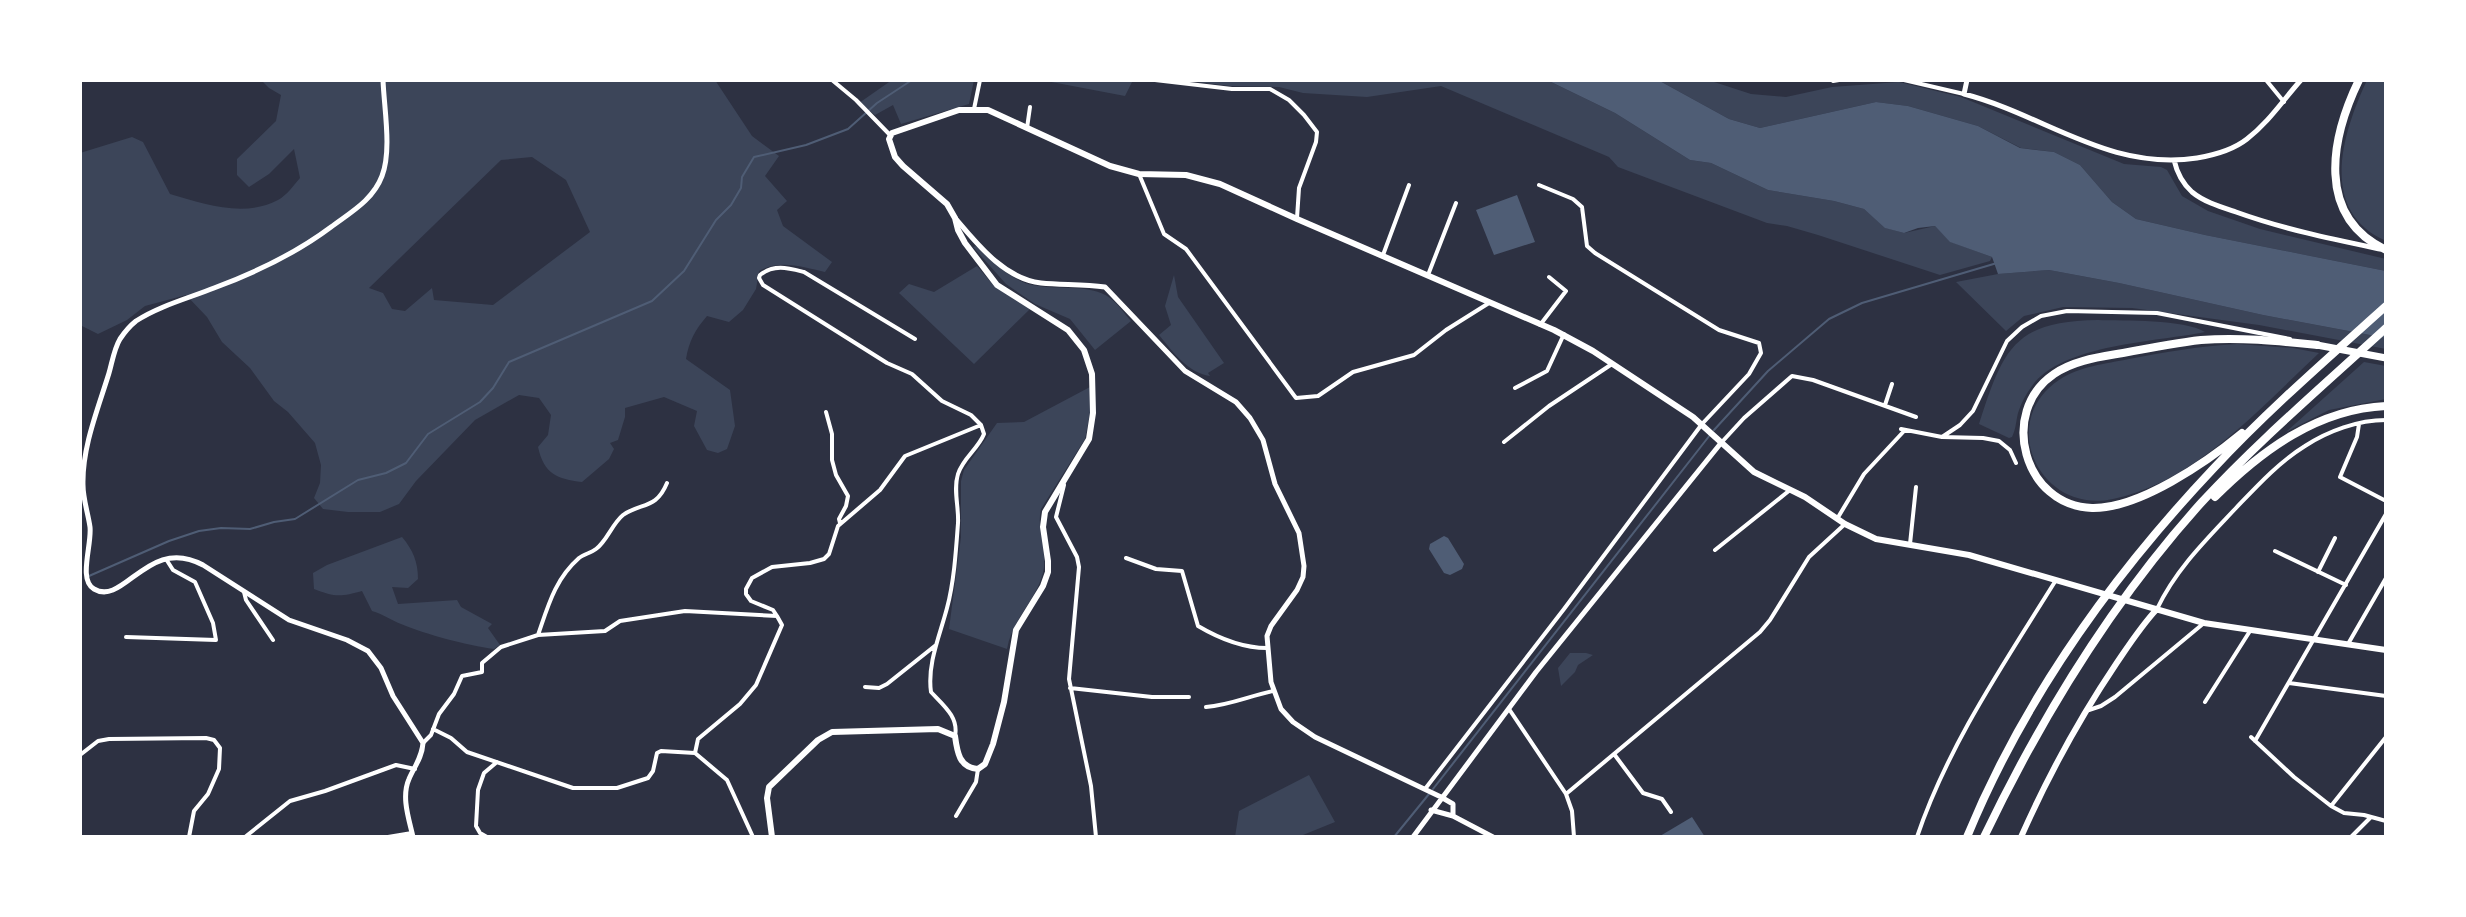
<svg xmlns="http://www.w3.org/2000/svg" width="2466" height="917" viewBox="0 0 2466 917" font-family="'Noto Sans',sans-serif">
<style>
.green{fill:#3c4559;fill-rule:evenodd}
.water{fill:#4f5d75}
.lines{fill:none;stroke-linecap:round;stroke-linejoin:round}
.stream{stroke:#4f5d75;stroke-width:2}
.minor{stroke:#fff;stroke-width:4}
.tertiary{stroke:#fff;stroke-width:5}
.secondary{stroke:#fff;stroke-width:6}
.primary{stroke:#fff;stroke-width:7}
.motorway{stroke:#fff;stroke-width:8}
</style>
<rect width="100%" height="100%" fill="#2d3142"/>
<!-- green -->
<path class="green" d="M261 80H715L752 136 779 156 765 176 787 201 777 210 783 226 832 262 825 272C803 267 780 259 759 271L756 289 743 310 729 322 707 316C695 330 689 341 686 359L730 390 735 426 727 449 718 453 707 450 694 426 697 411 664 397 625 408V417L618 440 610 443 614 449 609 459 582 482C557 479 544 474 538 447L548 435 551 415 539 398 519 395 475 420 416 481 399 504 380 512H348L323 509 314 498 320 483 321 465 315 443 288 412 274 401 250 368 222 342 207 317 186 295 145 306 127 320 98 334 80 325V153L132 137 143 142 170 194C204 204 244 218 278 200 286 196 294 185 300 178L294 149 269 174 249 187 237 175V159L276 121 281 95 269 88ZM532 157 566 180 590 232 493 305 434 300 432 288 405 311 392 309 383 293 369 288 501 160Z
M892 80H974L969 104 901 124 893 105 875 115 859 103Z
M1041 80H1120L1132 82 1125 96Z
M1179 80H1547L1615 113 1690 160 1711 163 1768 190 1834 201 1864 209 1886 228 1904 233 1935 226 1951 242 1992 257 1990 261 1940 275 1818 235 1787 226 1767 223 1618 167 1609 157 1441 86 1367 97 1303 93 1279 87 1231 86Z
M1658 80H1708L1751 94 1786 97 1832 87 1899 82 1961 97 2124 164 2161 167 2167 170 2182 196 2208 211 2260 229 2386 259V271L2205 235 2136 219 2112 202 2080 165 2054 152 2021 148 1978 126 1908 106 1876 102 1760 128 1729 119Z
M2367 80H2386V241C2317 211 2343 132 2367 80Z
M976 246C991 259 1006 276 1025 283 1050 292 1090 282 1110 298 1118 304 1124 313 1131 321L1095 350 1070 319 1035 304 1006 284 973 247Z
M977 266 994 286 1030 309 974 364 899 293 909 284 934 292Z
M2049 270 2119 283 2263 315 2386 338V349L2259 325 2132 308 2063 307 2024 316 2006 331 1956 282 1998 274Z
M1174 275 1178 297 1224 363 1208 373 1210 376C1188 373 1173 352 1159 335L1171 325 1165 306Z
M2098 320C2124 321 2184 319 2205 332 2157 342 2062 344 2032 386 2026 394 2021 403 2018 413 2016 421 2016 429 2012 437L2009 438 1979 424C2003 349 2014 321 2098 320Z
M2237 344 2293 348 2319 353C2260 408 2195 482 2113 499 2040 515 1996 422 2059 380 2080 366 2105 364 2129 359 2165 352 2200 346 2237 344Z
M2364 362 2386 366V399L2329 410 2286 432Z
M1090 387V413L1085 439 1041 509C1036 530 1048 552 1043 573 1036 600 1012 620 1007 649L949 629 961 537V481L964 470 997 423 1024 422Z
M402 537C413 550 418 562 418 579L408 588 392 587 398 604 457 600 461 607 492 624 488 628 500 645 494 649C467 645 427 635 401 624 391 620 383 614 372 611L362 591C341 597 334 597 314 589L313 573 327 565Z
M1570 653H1586L1593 655 1578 665 1575 672 1561 686 1558 668Z
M1309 775 1335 822 1298 837H1235L1239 811Z"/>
<!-- water -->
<path class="water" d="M1547 80H1658L1729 119 1760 128 1876 102 1908 106 1978 126 2020 148 2054 152 2080 165 2112 202 2136 219 2205 235 2386 271V338L2263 315 2119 283 2049 270 1998 274 1992 257 1950 242 1935 226 1918 228 1904 233 1885 228 1864 209 1834 201 1768 190 1711 163 1690 160 1615 113Z
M1517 195 1535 242 1494 255 1476 210Z
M1444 536 1448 538 1464 564 1462 569 1450 575 1444 573 1429 549 1430 544Z
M1692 817 1705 837H1661L1660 836Z"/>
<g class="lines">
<!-- stream -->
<path class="stream" d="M1714 430 1768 371 1829 319 1862 303 1997 263
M89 576 169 541 199 531 221 528 250 529 274 522 295 519 358 480 386 473 406 463 428 434 480 402 493 388 509 362 652 301 684 271 716 220 731 205 741 188 742 177 754 157 806 145 848 129 877 103 912 80
M1433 789 1710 435
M1394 837 1429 794"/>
<!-- minor -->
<path class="minor" d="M832 80 856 100 890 135
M1155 80 1232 89H1270L1289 100 1304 115 1317 132 1316 142 1299 188 1297 218
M1904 80 1964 94
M2266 80 2284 102
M1833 81 1839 80
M974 109 980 80
M1027 128 1030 107
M1139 174 1164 234 1186 249 1296 398 1318 396 1353 372 1414 355 1446 330 1489 303
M1383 255 1409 185
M1428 275 1456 203
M1540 325 1566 291 1549 277
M915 339 804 272C788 268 774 264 760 275L759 278 763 285 887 363 912 374 942 401 971 415 981 425 984 434C978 449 963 458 958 474 953 490 959 507 958 523 956 551 954 582 947 608 940 635 927 664 931 692 943 705 959 717 955 736
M1515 388 1547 371 1564 334
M1885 405 1892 384
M826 412 832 434V460L836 475 848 496 846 506 839 519 840 523
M2359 424 2357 437 2340 477 2386 501
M1901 429 1942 437 1983 438 1999 441 2010 450 2016 463
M1942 437 1960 425 1973 411 2007 341 2022 327 2041 316 2067 311 2157 313 2290 339
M1504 442 1549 406 1612 364
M1721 443 1744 418 1792 376 1813 380 1916 417
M1064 485 1056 517 1077 557 1079 567 1069 679 1091 786 1096 837
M1837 519 1864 474 1905 430
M1910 544 1916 487
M1715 550 1790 490
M2275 551 2346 585
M1126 558 1156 569 1182 571 1198 626C1220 639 1242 648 1267 648
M2318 572 2335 538
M244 592 246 600 273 640
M2157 609C2176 569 2206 540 2236 508 2257 486 2279 462 2305 446 2328 431 2358 420 2386 420
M777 616 773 610 751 601 746 594V589L752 578 772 567 810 563 824 559 829 554 838 526 880 490 905 456 981 425
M538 635C548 606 555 579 579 558 584 554 591 553 596 549 607 541 612 524 623 515 641 502 656 510 667 483
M126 637 216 640 213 623 195 582 173 570 166 559
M2348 644 2386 578
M2289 683 2386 696
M865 687 879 688 887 684 936 645
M1070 688 1152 697H1189
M2205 702 2250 631
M1206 707C1230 705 1249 696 1273 691
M1509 709 1566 794 1572 811 1574 837
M2089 710 2101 706 2115 697 2204 623
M433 729 451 738 467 752 573 788H617L648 778 653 771 657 753 661 751 695 753
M2251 737 2294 777 2331 806 2344 813 2364 815 2386 821
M2255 741 2386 514
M423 743 431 735 439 714 454 694 462 676 482 672V663L501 647 538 635 605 631 620 621 685 611 777 616 782 625 756 685 740 704 698 739 695 753 727 780 753 837
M1614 754 1643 793 1662 799 1671 812
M80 755 98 741 109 739 206 738 214 740 220 748 219 769 208 794 194 811 189 837
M1425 789 1564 609 1702 424 1749 374 1761 353 1759 343 1719 330 1595 253 1587 246 1582 207 1573 199 1539 185
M1566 794 1760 632 1770 620 1809 557 1845 524
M2331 806 2386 737
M956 816 976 782 978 769
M245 837 290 801 325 791 396 765 415 769
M388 837 412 833
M487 837 480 833 476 826 478 790 484 773 497 762
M1917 837C1948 745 2005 662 2056 580
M2351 837 2371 817"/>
<!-- tertiary -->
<path class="tertiary" d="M383 80C384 108 392 150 382 176 373 200 351 212 331 227 295 254 257 272 214 288 189 298 159 306 136 321 131 325 124 333 120 339 114 349 112 363 109 373 98 409 82 447 83 485 83 499 88 513 90 527 92 545 78 580 94 589 124 607 148 535 203 565L289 620 347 640 368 651 381 668 393 696 423 743C422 758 414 767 409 779 401 797 409 819 413 837
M1967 80 1964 94C2045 115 2108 171 2197 158 2215 155 2233 150 2247 139 2269 122 2283 100 2301 80
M2174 160C2177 173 2182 183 2192 192 2204 202 2221 207 2236 212 2283 229 2332 239 2380 249
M956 219C978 245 1005 279 1041 283 1062 285 1083 284 1105 287L1185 371 1236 402 1250 418 1263 440 1275 484 1299 533 1304 566 1303 577 1297 590 1271 626 1267 636 1271 682 1281 709 1293 722 1315 737 1441 797 1453 804V816L1493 837
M1431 810 1453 816
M1413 837 1536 672 1721 443"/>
<!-- secondary -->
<path class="secondary" d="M772 837 767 798 769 787 818 740 832 732 938 729 955 736C957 751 959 768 978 769L985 764 993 744 1004 702 1016 630 1043 586 1048 572V561L1043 527 1045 512 1089 439 1093 413 1092 374 1084 350 1068 330 997 285 965 243 958 230 955 218 947 204 903 166 895 157 889 139 892 133 959 110H988L1110 166 1139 174 1186 175 1220 184 1297 219 1554 330 1593 351 1693 417 1754 472 1805 497 1845 524 1876 539 1969 555 2204 623 2386 650
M2021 837C2048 776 2079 719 2116 664 2129 645 2141 626 2157 609"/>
<!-- primary -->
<path class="primary" d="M2317 345 2386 358"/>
<!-- motorway -->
<path class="motorway" d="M2359 80C2331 138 2315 216 2386 250
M2242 433C2207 462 2139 509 2092 508 2024 506 1998 412 2054 374 2074 360 2100 357 2123 353 2149 348 2175 343 2201 340 2240 337 2278 341 2317 345
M2215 497C2262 450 2318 409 2386 406
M1967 837C2023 701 2112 576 2213 469 2267 411 2327 359 2386 306
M1984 837C2042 716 2111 603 2201 503 2258 441 2324 385 2386 328"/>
</g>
<!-- border -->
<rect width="2466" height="917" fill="none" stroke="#ffffff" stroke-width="164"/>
</svg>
